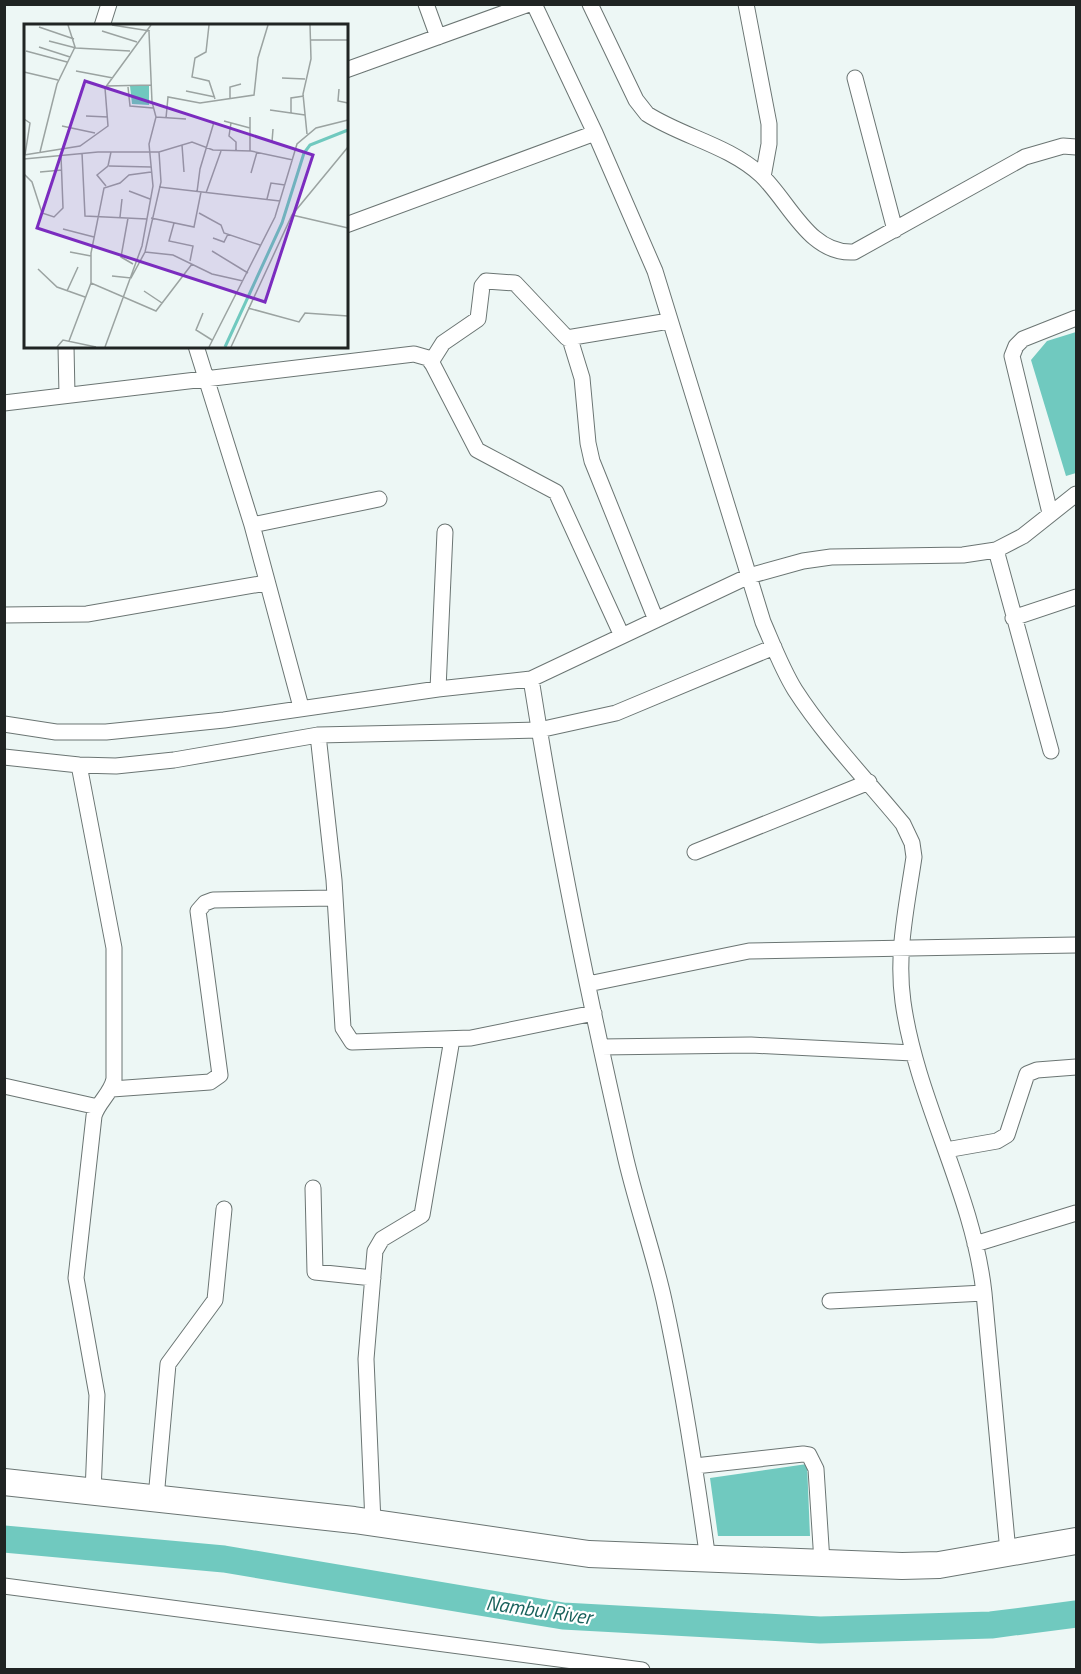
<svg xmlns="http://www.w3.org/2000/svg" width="1081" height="1674" viewBox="0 0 1081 1674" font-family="'Titillium Web',sans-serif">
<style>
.water{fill:#70c9bf}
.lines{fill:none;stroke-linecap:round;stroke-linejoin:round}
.river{stroke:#70c9bf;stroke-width:27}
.street-casing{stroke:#6b7573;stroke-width:17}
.highway-casing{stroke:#6b7573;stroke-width:28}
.street{stroke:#fff;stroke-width:15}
.highway{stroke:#fff;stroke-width:26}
.labels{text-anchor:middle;stroke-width:4.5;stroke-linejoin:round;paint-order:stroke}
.water-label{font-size:20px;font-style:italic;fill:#19625c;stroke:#fff}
.inset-river{fill:none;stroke:#70c9bf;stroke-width:3}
.inset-road{fill:none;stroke:#9ba3a1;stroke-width:1.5}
.view{fill:#7b2cbf;fill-opacity:0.15;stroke:#7b2cbf;stroke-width:3}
.inset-edge{fill:none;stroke:#202423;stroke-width:3}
</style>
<rect width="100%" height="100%" fill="#edf7f5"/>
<!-- water -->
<path class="water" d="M1076 332V473L1066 476 1031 360 1047 341Z
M807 1464 810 1536H718L710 1478Z"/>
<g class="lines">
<!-- river -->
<path class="river" d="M4 1539 224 1559 563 1616 820 1630 991 1625 1076 1614"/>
<defs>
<path id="street" d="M426 4 438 37
M534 4 595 133 655 271 763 622C773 645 782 669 795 690 826 738 867 780 903 824L912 843 914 857C907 905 896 953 903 1002 917 1102 973 1192 984 1293L1008 1552
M590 4 636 100 647 114C683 137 728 145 761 175 789 201 809 255 854 252L1025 157 1063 146 1076 147
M746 4 769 124V144L763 177
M102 26 109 4
M346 70 529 4
M855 78 895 230
M346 225 595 133
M570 339 582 378 588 443 592 461 656 620
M66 346 67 395
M196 346 252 525 301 707
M431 362 443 343 478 319 482 286 486 281 515 283 567 338 669 321
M4 403 414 354 428 358 433 365 477 450 556 492 622 636
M1050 513 1012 356 1016 346 1023 339 1076 318
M252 525 379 499
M996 550 1051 751
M4 615 87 614 266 583
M1013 618 1076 597
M531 679C556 837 588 994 624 1151 635 1201 653 1250 664 1300 683 1386 696 1473 708 1560
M438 689 445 532
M4 724 56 732H106L224 720 438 689 531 679 749 576 803 561 831 557 963 555 996 550 1023 536 1076 494
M318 735 334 880 343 1028 352 1042 471 1038 594 1013
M4 757 79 765 116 766 174 760 318 735 539 730 616 713 774 647
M79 765 114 948V1079C111 1094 98 1102 94 1116L76 1278 97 1395 93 1492
M695 852 869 782
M588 984 749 951 1076 945
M601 1047 751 1045 913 1053
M4 1086 98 1107
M112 1089 210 1082 220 1075 198 911 205 903 213 900 335 898
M946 1150 997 1141 1007 1135 1027 1074 1037 1070 1076 1067
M313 1188 315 1272 373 1278
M975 1244 1076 1213
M830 1301 984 1293
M695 1466 803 1454 809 1455 816 1469 822 1562
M156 1498 168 1364 215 1300 224 1209
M373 1523 366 1359 375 1251 382 1239 422 1215 452 1039
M4 1586 642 1670"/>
<path id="highway" d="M4 1482 354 1520 589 1554 902 1566 939 1565 1076 1541"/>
</defs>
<!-- street casing -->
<use href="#street" class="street-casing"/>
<!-- highway casing -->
<use href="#highway" class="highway-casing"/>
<!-- street -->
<use href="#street" class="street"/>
<!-- highway -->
<use href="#highway" class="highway"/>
</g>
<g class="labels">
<!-- water labels -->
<g class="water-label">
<text transform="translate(539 1610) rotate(8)" y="7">Nambul River</text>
</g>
</g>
<!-- overview -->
<g transform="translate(24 24)">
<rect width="324" height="324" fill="#edf7f5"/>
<path d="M106 62H125V81L108 80Z" fill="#70c9bf"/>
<path class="inset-river" d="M201 323 258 199 280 129 286 121 324 106"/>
<path class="inset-road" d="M88 1 126 7M185 1 182 28 171 34 168 53 185 57 191 75M15 3 50 15M78 7 113 18M286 16H324M25 17 52 24 106 27M15 23 46 33M2 27 43 38M52 47 89 54M0 48 34 56M258 54 281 55M82 62 128 61M104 63 106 82 129 84M315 65 314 77 324 79M162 67 191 73M206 74V63L217 60M246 86 281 91M267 90V74L280 72M62 92 84 93M132 93 162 95M142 94 144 73 176 79 230 71 234 34 244 1M0 95 6 99 1 131M200 97 226 104M207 99 205 112 212 118V127M38 102 71 109M249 105 248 118 271 125M283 110 279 70 287 35 286 1M158 121 160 148M226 127V93M16 128 33 60 51 23 44 1M58 129 61 192 123 195M0 131 56 122 84 102 81 64 127 1M0 135 74 128H135L168 118 189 126 227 127 269 136M85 142 127 143M16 148 38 146M127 148 105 151 96 159 80 164 67 229V259L132 287 168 240M227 149 233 128M0 150 8 158 18 189 30 193 39 184 37 132M82 162 73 151 84 142 87 128M135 163 256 177M105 167 126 175M173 168 176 145 190 98M182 169 197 127M243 175 247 159 261 161M175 189 197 201 200 209 236 221M268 191 324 204M96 193 98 175M104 194 97 233 109 240M127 194 170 203 177 168M150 199 145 217 169 222 166 237M39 205 70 213M189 214 200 218 204 210M188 227 224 249M46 228 67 232M121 228 149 231 188 250 219 257M14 245 33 263 61 273M88 252 107 254 121 228 137 158 135 128M43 267 54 243M120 267 138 279M224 284 275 298 281 289 324 292M179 289 172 306 188 316M45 317 67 259M33 323 39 316 72 323M81 323 118 222 129 162 125 120 132 93 128 78 125 8M185 323 251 193 273 120 292 104 324 96M207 323 268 191 324 123"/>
<path class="view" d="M61 57 289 131 241 278 13 204Z"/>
<rect width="324" height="324" class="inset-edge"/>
</g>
<!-- border -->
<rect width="1081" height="1674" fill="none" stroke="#202423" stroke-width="12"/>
</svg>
